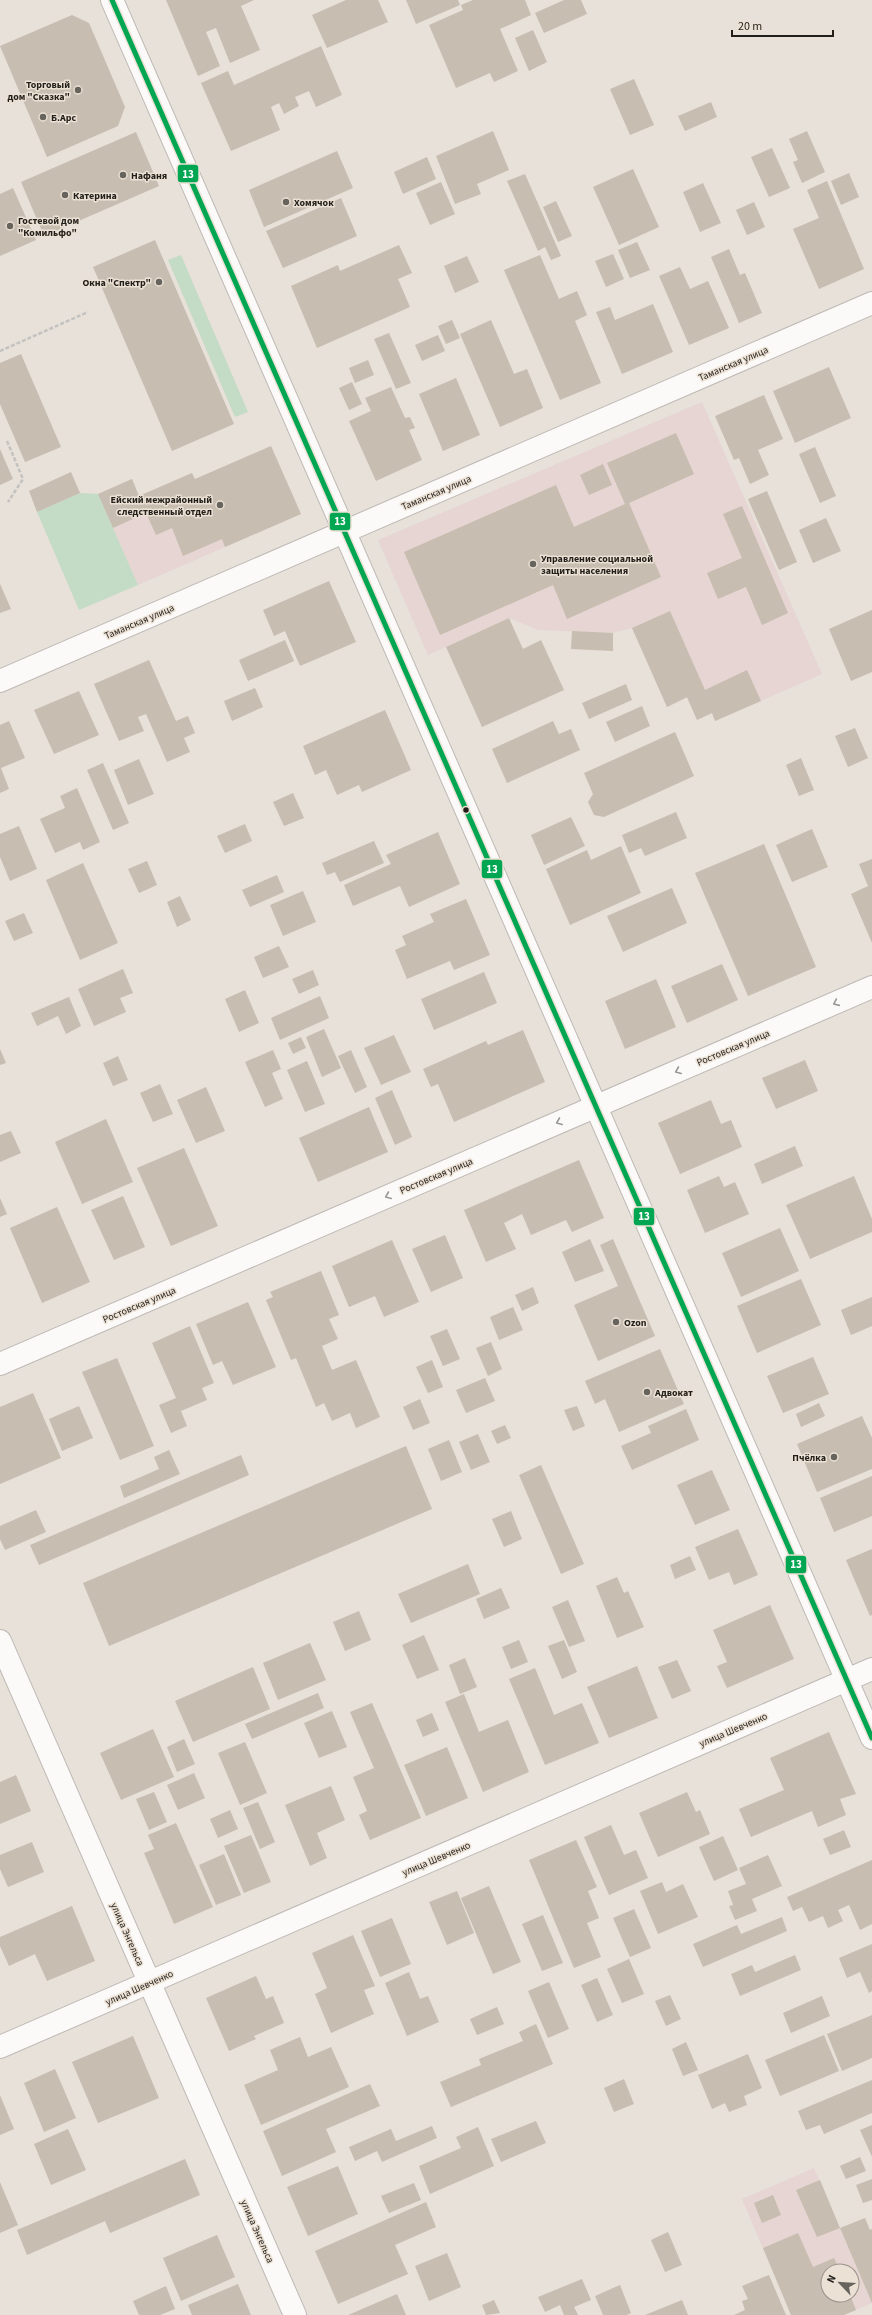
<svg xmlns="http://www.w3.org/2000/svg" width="872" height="2315" viewBox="0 0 872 2315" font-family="'Source Sans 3',sans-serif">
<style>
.commercial{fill:#e6d5d2;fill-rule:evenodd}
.green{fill:#c4dbc6}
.building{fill:#c7bdb0}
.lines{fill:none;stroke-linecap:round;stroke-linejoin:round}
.minor-casing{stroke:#beb9b4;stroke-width:24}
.tertiary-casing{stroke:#beb9b4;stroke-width:24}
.path{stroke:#c4c2bf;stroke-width:2.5;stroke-dasharray:4 2;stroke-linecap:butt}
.minor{stroke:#fbfaf9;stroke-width:22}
.tertiary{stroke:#fbfaf9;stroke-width:22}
.bus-1-casing{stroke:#ece1d5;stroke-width:8}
.bus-1{stroke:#00a651;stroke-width:5}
.oneway{stroke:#999795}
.poi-dot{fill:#67635d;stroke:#ece1d5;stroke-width:1.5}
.bus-dot{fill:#221f1a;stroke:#ece1d5;stroke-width:1.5}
.labels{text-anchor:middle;stroke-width:3;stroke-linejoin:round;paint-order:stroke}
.poi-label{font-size:10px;font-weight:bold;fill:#221f1a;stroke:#ece1d5;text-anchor:start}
.street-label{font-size:10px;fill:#221f1a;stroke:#ece1d5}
.line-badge{stroke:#ece1d5;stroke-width:1.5}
.badge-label{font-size:11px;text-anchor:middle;font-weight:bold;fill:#fff}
</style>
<rect width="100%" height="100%" fill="#e7e1da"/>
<!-- commercial -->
<path class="commercial" d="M702 402 822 674 715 721 712 713 697 720 687 698 667 707 632 628 613 633 538 630 509 618 428 655 378 540Z
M271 446 301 514 138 585 98 494 132 479 139 496 192 473 195 479Z
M814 2168 872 2303 844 2315H791L742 2199ZM828 2271H852V2295H828Z"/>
<!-- green -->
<path class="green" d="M181 255 248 412 235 417 168 260Z
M80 493 98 494 138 585 79 610 37 512Z"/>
<!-- building -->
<path class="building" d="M166 0H254L241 6 260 50 230 63 216 28 206 32 220 66 198 76Z
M346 0H378L388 22 327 48 312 15Z
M406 0H458L460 5 416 24Z
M473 0H525L531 15 500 29 518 71 494 82 490 73 456 88 429 25 463 10 461 5Z
M564 0H581L587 14 544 33 535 13Z
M72 15 89 23 125 107 118 126 47 157 0 46Z
M533 30 547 62 529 71 515 38Z
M321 46 342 95 316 107 309 91 295 97 299 106 284 114 279 103 271 107 280 130 231 151 201 83 228 71 234 85Z
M634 79 654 125 630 135 610 89Z
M711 102 717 117 685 131 678 116Z
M493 131 509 170 477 184 481 194 455 204 436 156Z
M807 131 825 172 802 183 793 162 798 160 789 139Z
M136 132 159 186 44 236 21 182Z
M772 148 790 188 769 197 751 157Z
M337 151 353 188 264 227 249 190Z
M427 157 436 179 403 194 394 172Z
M633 169 659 227 619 245 593 187Z
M849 173 859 197 841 205 831 181Z
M525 174 561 256 551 260 545 247 538 251 507 181Z
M827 181 864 269 819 289 793 229 819 218 807 190Z
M441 182 455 214 430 225 416 193Z
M703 183 721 223 700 232 683 192Z
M13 188 36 240 0 256V194Z
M341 198 357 236 283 268 266 231Z
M556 201 572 236 558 242 543 207Z
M754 202 765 227 747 235 736 210Z
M155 240 234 424 172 451 93 267Z
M637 242 650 270 630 278 618 250Z
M399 245 412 273 398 279 410 307 317 348 291 286 338 265 340 271Z
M729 249 740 275 745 273 762 313 739 323 711 257Z
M613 254 624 279 606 287 595 261Z
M540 255 559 299 577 291 587 315 575 321 601 383 560 400 504 270Z
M467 256 479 282 455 293 444 266Z
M680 267 690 289 708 281 729 328 689 345 659 276Z
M653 304 673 352 622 374 596 312 610 307 615 320Z
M452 320 460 338 446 344 438 326Z
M491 320 514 374 527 369 543 408 500 427 460 334Z
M389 333 411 383 396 389 374 339Z
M438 335 445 351 422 361 415 345Z
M21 354 61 447 25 462 0 404V363Z
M368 360 374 375 355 383 349 368Z
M829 367 851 418 795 443 773 391Z
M456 378 480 435 443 451 419 394Z
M352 382 362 404 349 410 339 388Z
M391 387 405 418 410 417 415 428 409 430 422 460 376 481 349 421 371 411 365 398Z
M764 395 783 439 758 450 769 475 750 484 739 458 734 460 715 416Z
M676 433 694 474 629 503 661 577 567 619 553 585 440 635 404 552 556 485 574 527 625 504 607 463Z
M271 446 301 514 225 547 222 539 183 556 172 528 156 535 146 513 113 528 98 494 132 479 139 496 192 473 195 479Z
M815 447 836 496 820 503 799 454Z
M0 449 13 479 0 485Z
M603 464 612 485 589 495 580 475Z
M71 472 80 493 37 512 29 491Z
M767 491 797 562 779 570 748 499Z
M742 506 788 613 762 625 746 587 718 599 707 573 742 558 723 514Z
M826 518 841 551 813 563 799 530Z
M329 581 356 642 300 666 285 631 274 636 263 610Z
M0 584 11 609 0 613Z
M872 610V672L851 681 829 629Z
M670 611 705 690 747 670 761 701 715 721 712 713 697 720 687 697 667 707 632 628Z
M509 618 523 649 541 640 564 690 482 727 446 647Z
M572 631 613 633V651L571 649Z
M285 640 294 661 248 681 239 660Z
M149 660 176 721 188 716 195 733 184 738 190 752 167 762 146 714 138 717 144 731 119 741 94 684Z
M626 684 632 700 589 719 582 703Z
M255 688 263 707 232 721 224 701Z
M79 691 99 735 54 754 34 710Z
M642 706 650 726 615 742 606 722Z
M385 710 411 770 362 792 359 785 337 795 326 770 315 775 303 746Z
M9 721 25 758 1 768 9 789 0 793V725Z
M553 721 559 734 571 729 580 750 507 783 492 749Z
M855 728 868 758 848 767 835 736Z
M675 732 694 776 604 817 594 815 588 802 593 794 584 773Z
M801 758 814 790 799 796 786 765Z
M139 759 154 794 128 805 114 770Z
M103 763 129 823 113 830 87 770Z
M77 788 100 842 83 850 80 842 55 853 40 819 65 808 60 796Z
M293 793 304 818 284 826 273 802Z
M676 812 687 838 645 856 641 848 629 853 622 835Z
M571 817 585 846 544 865 531 835Z
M245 824 252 841 225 853 217 836Z
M19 826 37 869 10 881 0 857V834Z
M812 829 828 867 792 882 776 845Z
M438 832 460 884 409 907 400 886 353 906 344 885 391 864 386 855Z
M374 841 384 863 340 882 335 872 327 875 322 863Z
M764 844 816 967 748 996 695 873Z
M621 846 641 893 570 925 546 869 587 850 591 860Z
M872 859V943L851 894 868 886 859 864Z
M147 861 157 885 139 893 128 869Z
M83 863 118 943 80 960 46 880Z
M277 875 284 892 250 907 242 890Z
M672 888 687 923 623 952 607 916Z
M303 891 316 922 283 936 270 905Z
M180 896 191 920 177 927 167 902Z
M466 899 490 955 454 970 450 961 407 979 395 950 406 945 402 936 434 922 430 914Z
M24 913 33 933 14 941 5 921Z
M279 946 289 967 263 978 254 957Z
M722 964 738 1000 687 1023 671 986Z
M123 969 133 993 120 998 126 1012 94 1026 78 989Z
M313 970 319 985 299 994 292 979Z
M484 972 497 1003 434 1030 421 999Z
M656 979 676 1027 625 1049 605 1001Z
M245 990 259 1023 239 1032 225 999Z
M320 996 329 1018 280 1040 271 1018Z
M69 997 81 1026 66 1034 58 1016 37 1026 31 1013Z
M324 1029 341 1068 322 1077 306 1037Z
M523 1030 545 1082 454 1122 438 1084 431 1087 423 1069 486 1041 488 1045Z
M394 1035 411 1072 381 1085 364 1048Z
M301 1037 306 1048 293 1054 288 1043Z
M0 1049 6 1063 0 1065Z
M273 1050 281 1069 272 1073 283 1099 265 1107 245 1062Z
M351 1050 367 1087 355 1093 338 1056Z
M118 1056 128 1080 113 1086 103 1063Z
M805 1060 818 1091 776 1109 762 1078Z
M307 1061 325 1104 305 1112 287 1070Z
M160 1084 173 1114 153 1122 140 1093Z
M206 1087 225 1131 196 1143 177 1100Z
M392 1090 412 1137 395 1145 375 1098Z
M711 1100 721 1124 731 1120 742 1147 680 1174 658 1123Z
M369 1107 388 1152 318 1182 299 1138Z
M106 1119 133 1182 82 1204 55 1142Z
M11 1131 21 1153 0 1162V1135Z
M795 1146 803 1166 762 1184 754 1164Z
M184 1148 218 1226 171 1246 137 1168Z
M579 1160 604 1218 572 1232 566 1220 531 1235 522 1214 504 1223 516 1249 486 1262 464 1210Z
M719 1176 724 1187 735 1182 749 1214 705 1233 687 1190Z
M854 1176 872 1219V1232L810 1259 786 1205Z
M123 1196 145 1247 114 1260 91 1210Z
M0 1198 7 1214 0 1217Z
M57 1207 90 1282 42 1303 10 1228Z
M780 1228 799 1271 741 1297 722 1253Z
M445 1235 463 1278 431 1292 412 1249Z
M590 1239 604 1271 575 1282 562 1252Z
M613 1239 655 1336 598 1361 574 1305 618 1286 600 1245Z
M392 1240 419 1302 384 1317 375 1296 349 1307 332 1266Z
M321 1271 339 1315 329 1319 338 1339 322 1346 332 1370 356 1360 380 1417 356 1428 350 1413 332 1421 324 1403 316 1407 296 1358 291 1360 266 1300 273 1297 270 1292Z
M801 1279 821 1325 757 1353 737 1306Z
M533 1287 539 1303 522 1311 515 1295Z
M872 1297V1326L851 1335 841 1310Z
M248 1302 276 1367 233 1385 222 1361 213 1365 196 1324Z
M513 1307 523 1330 499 1340 490 1317Z
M190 1326 214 1383 202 1388 207 1400 181 1411 187 1426 171 1433 159 1405 176 1398 152 1343Z
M447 1329 460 1359 443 1366 430 1336Z
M491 1342 502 1369 488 1376 476 1348Z
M660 1349 684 1404 619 1432 605 1399 595 1404 585 1381Z
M813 1357 829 1394 783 1413 767 1376Z
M117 1358 154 1446 120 1460 82 1372Z
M432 1360 443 1387 428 1393 416 1367Z
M485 1378 495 1401 466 1413 456 1390Z
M33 1393 61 1458 0 1484V1407Z
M420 1399 430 1423 413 1430 403 1407Z
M819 1403 825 1416 801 1427 796 1414Z
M79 1406 93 1438 62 1451 49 1419Z
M577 1406 585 1426 573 1431 564 1410Z
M686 1409 699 1440 632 1470 621 1446 651 1433 648 1426Z
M862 1416 872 1438V1469L817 1492 797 1444Z
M505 1425 511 1438 497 1444 491 1431Z
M478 1434 490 1462 471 1470 459 1442Z
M449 1440 462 1472 441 1481 428 1449Z
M406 1446 432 1509 109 1646 83 1583Z
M169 1450 180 1474 124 1498 120 1486 159 1469 154 1457Z
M241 1455 249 1475 39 1565 30 1545Z
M541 1465 584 1564 561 1574 519 1475Z
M712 1470 730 1510 695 1525 677 1485Z
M872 1476V1516L834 1532 820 1498Z
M36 1510 46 1532 5 1550 0 1539V1526Z
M511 1511 522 1539 504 1547 492 1519Z
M738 1529 758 1575 734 1585 729 1572 709 1580 695 1547Z
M872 1549V1615L870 1616 846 1560Z
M690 1556 696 1570 675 1579 670 1565Z
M468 1564 480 1594 411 1623 398 1594Z
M617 1577 624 1593 628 1591 644 1627 617 1638 596 1586Z
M501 1588 510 1608 484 1619 476 1599Z
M568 1600 585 1641 569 1647 552 1607Z
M770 1605 794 1659 727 1688 717 1666 727 1662 713 1630Z
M359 1611 371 1640 345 1651 333 1622Z
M424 1635 439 1670 417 1679 402 1645Z
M519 1640 528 1662 511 1669 502 1647Z
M564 1640 577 1672 562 1679 548 1646Z
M310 1643 326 1680 278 1700 263 1663Z
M465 1658 477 1687 460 1694 449 1665Z
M677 1660 691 1691 672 1699 658 1667Z
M637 1666 658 1718 609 1738 587 1687Z
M253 1667 270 1709 193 1742 175 1701Z
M535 1668 554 1715 582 1703 599 1743 545 1765 509 1679Z
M318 1693 324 1708 252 1739 245 1724Z
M464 1694 479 1732 508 1720 529 1772 483 1792 445 1702Z
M372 1703 421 1818 370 1840 359 1815 367 1811 353 1777 374 1768 350 1712Z
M332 1711 347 1747 319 1758 304 1723Z
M432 1713 439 1730 423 1737 416 1720Z
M153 1729 174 1777 121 1800 100 1753Z
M829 1732 856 1794 840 1799 846 1815 818 1827 812 1811 751 1837 739 1809 784 1790 770 1758Z
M184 1739 195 1764 177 1772 167 1747Z
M245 1742 267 1793 240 1805 218 1753Z
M447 1747 468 1798 426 1816 404 1765Z
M194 1773 205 1798 178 1810 167 1785Z
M16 1775 31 1811 0 1824V1782Z
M331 1786 345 1820 317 1833 327 1858 310 1866 285 1805Z
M154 1792 167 1822 149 1830 136 1799Z
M687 1792 696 1812 700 1810 710 1834 658 1857 639 1813Z
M258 1802 275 1842 260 1849 243 1808Z
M230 1810 238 1829 218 1838 210 1819Z
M176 1823 213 1907 174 1924 144 1853 154 1849 148 1835Z
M611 1825 624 1855 636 1850 648 1878 609 1895 584 1837Z
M844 1830 851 1847 830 1855 823 1839Z
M251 1835 271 1882 244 1893 224 1846Z
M723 1836 738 1870 714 1881 699 1847Z
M576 1840 597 1887 588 1891 599 1918 587 1923 601 1957 574 1968 529 1860Z
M32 1842 44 1872 8 1887 0 1869V1855Z
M224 1854 241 1895 216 1905 199 1865Z
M768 1855 782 1886 752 1899 757 1911 735 1920 729 1906 733 1905 728 1891 746 1884 739 1868Z
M872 1860V1924L860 1930 849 1905 838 1910 843 1921 828 1928 823 1916 809 1922 802 1907 793 1911 787 1897Z
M662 1882 666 1892 683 1884 698 1917 658 1934 640 1891Z
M489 1886 521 1962 493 1974 461 1898Z
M457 1891 474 1933 447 1945 429 1902Z
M72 1906 95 1961 47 1981 35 1954 9 1966 0 1946V1937Z
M634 1909 651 1948 630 1957 613 1918Z
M543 1915 563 1963 542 1971 522 1924Z
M782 1917 787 1931 703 1967 693 1944 737 1925 741 1934Z
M392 1918 411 1964 380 1977 361 1931Z
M353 1935 375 1986 364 1990 374 2014 331 2033 315 1994 327 1988 312 1953Z
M872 1944V1991L869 1993 860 1972 847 1978 839 1958Z
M795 1955 801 1970 740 1996 731 1974 752 1965 755 1972Z
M629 1959 644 1994 622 2003 607 1969Z
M409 1972 420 1999 428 1996 439 2022 407 2036 385 1983Z
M256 1976 266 1999 273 1996 284 2023 254 2036 256 2039 229 2051 206 1998Z
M597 1978 613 2015 597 2022 581 1985Z
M549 1982 569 2029 548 2038 528 1991Z
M670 1995 681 2019 666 2026 655 2001Z
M822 1996 830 2016 791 2033 783 2013Z
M497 2007 504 2024 477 2035 470 2019Z
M872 2015V2058L842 2071 827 2034Z
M536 2024 553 2064 451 2107 440 2082 481 2065 479 2059 523 2041 519 2032Z
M824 2035 839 2071 780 2096 765 2060Z
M133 2036 159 2098 98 2123 72 2062Z
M300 2037 308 2057 331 2047 349 2087 261 2125 244 2085 278 2070 270 2050Z
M686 2042 698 2070 683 2076 672 2049Z
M748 2054 762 2088 744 2096 747 2105 729 2112 725 2103 712 2109 698 2075Z
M55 2069 76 2118 44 2132 24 2083Z
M624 2079 634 2104 614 2112 604 2088Z
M872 2080V2113L824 2134 820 2125 806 2130 798 2111Z
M370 2084 380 2106 326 2129 336 2152 282 2176 263 2131Z
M0 2095 14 2129 0 2135Z
M536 2121 546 2143 501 2162 491 2139Z
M872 2125V2157L860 2130Z
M432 2126 437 2138 382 2162 377 2151 355 2161 349 2147 391 2129 396 2141Z
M478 2127 494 2166 430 2194 419 2166 461 2148 456 2137Z
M68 2129 86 2170 51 2185 34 2144Z
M860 2157 866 2171 846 2179 840 2166Z
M185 2159 200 2195 110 2233 105 2221 27 2255 17 2230Z
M338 2166 358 2214 308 2236 287 2187Z
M872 2179V2200L863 2203 856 2185Z
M820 2180 840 2228 817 2237 796 2190Z
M0 2182 18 2225 0 2233Z
M414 2183 421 2200 389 2213 381 2196Z
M773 2195 781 2215 762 2223 754 2203Z
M426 2202 436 2227 395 2245 408 2274 338 2304 315 2251Z
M865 2218 870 2230 872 2229V2303L840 2228Z
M668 2232 682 2265 665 2272 651 2240Z
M798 2233 813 2267 834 2258 840 2271H828V2295H850L856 2310 844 2315H791L763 2248Z
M217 2235 235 2277 181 2301 163 2258Z
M447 2253 461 2287 429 2301 415 2266Z
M769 2275 786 2315H734L745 2310 742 2301 748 2299 742 2286Z
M582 2279 591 2300 574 2307 578 2315H564L560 2305 545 2312 538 2297Z
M238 2284 251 2315H192L188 2305Z
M620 2285 631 2313 627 2315H603L595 2296Z
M166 2286 175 2309 160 2315H139L133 2301Z
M397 2294 406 2315H348Z
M494 2300 500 2313 486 2315 482 2305Z
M682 2300 688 2315H645Z"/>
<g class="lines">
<defs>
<path id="minor" d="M0 681 872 303
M0 1641 295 2315
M0 2047 872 1669"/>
<path id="tertiary" d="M112 0 872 1738
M0 1364 872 987"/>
</defs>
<!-- minor casing -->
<use href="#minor" class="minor-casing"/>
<!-- tertiary casing -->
<use href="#tertiary" class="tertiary-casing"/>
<!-- path -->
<path class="path" d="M0 351 88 312
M7 441 23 479 8 502"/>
<!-- minor -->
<use href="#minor" class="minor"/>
<!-- tertiary -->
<use href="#tertiary" class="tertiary"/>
<defs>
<path id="bus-1" d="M112 0 872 1738"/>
</defs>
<!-- bus-1 casing -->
<use href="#bus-1" class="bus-1-casing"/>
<!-- bus-1 -->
<use href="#bus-1" class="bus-1"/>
</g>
<!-- one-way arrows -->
<defs><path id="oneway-chevron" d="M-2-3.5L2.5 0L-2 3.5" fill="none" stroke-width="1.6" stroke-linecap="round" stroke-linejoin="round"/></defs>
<g class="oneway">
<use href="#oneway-chevron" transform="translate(836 1003) rotate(156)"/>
<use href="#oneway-chevron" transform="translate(678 1071) rotate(157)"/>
<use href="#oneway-chevron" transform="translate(559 1122) rotate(157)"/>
<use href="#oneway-chevron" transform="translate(388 1196) rotate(157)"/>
</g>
<!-- markers -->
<g class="poi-dot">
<circle cx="78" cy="90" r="4"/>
<circle cx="43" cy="117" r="4"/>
<circle cx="123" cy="175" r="4"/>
<circle cx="65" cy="195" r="4"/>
<circle cx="286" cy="202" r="4"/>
<circle cx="10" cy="226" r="4"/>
<circle cx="159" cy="282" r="4"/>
<circle cx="220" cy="505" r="4"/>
<circle cx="533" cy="564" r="4"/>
<circle cx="616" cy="1322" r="4"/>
<circle cx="647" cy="1392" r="4"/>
<circle cx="834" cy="1457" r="4"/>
</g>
<circle class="bus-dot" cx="466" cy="810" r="3.5"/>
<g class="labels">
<!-- poi labels -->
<g class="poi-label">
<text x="70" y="88" text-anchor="end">Торговый<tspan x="70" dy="12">дом "Сказка"</tspan></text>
<text x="51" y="121">Б.Арс</text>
<text x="131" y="179">Нафаня</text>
<text x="73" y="199">Катерина</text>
<text x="294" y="206">Хомячок</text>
<text x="18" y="224">Гостевой дом<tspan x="18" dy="12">"Комильфо"</tspan></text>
<text x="151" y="286" text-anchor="end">Окна "Спектр"</text>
<text x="212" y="503" text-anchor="end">Ейский межрайонный<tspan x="212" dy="12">следственный отдел</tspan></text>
<text x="541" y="562">Управление социальной<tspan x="541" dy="12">защиты населения</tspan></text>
<text x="624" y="1326">Ozon</text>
<text x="655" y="1396">Адвокат</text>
<text x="826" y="1461" text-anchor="end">Пчёлка</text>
</g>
<!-- street labels -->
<g class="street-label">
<text transform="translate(733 363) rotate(-23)" y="4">Таманская улица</text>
<text transform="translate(436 492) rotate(-23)" y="4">Таманская улица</text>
<text transform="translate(139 621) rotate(-23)" y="4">Таманская улица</text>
<text transform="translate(733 1047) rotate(-23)" y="4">Ростовская улица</text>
<text transform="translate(436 1175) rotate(-23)" y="4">Ростовская улица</text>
<text transform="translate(139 1304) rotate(-23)" y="4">Ростовская улица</text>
<text transform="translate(733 1729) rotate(-23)" y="4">улица Шевченко</text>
<text transform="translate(436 1858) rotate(-23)" y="4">улица Шевченко</text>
<text transform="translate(128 1934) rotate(66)" y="4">улица Энгельса</text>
<text transform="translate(139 1987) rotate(-24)" y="4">улица Шевченко</text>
<text transform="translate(258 2231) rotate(66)" y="4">улица Энгельса</text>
</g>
</g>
<g class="line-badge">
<rect x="177" y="164" width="22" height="19" rx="4" fill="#00a651"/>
<rect x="329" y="512" width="22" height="19" rx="4" fill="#00a651"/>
<rect x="481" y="859" width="22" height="20" rx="4" fill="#00a651"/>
<rect x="633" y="1207" width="22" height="19" rx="4" fill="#00a651"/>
<rect x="785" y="1555" width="22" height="19" rx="4" fill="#00a651"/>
</g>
<g class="badge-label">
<text x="188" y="178">13</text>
<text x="340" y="525">13</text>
<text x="492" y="873">13</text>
<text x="644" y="1220">13</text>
<text x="796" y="1568">13</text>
</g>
<!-- north arrow -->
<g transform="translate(840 2283) rotate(295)"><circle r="19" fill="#ece1d5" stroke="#9b938a"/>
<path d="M0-3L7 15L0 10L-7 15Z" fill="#67635d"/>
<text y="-6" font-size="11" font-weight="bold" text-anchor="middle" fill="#221f1a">N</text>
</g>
<!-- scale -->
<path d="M732 30v6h101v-6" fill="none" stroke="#221f1a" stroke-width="2"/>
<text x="738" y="30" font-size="12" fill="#221f1a" stroke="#ece1d5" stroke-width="3" paint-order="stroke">20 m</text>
</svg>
